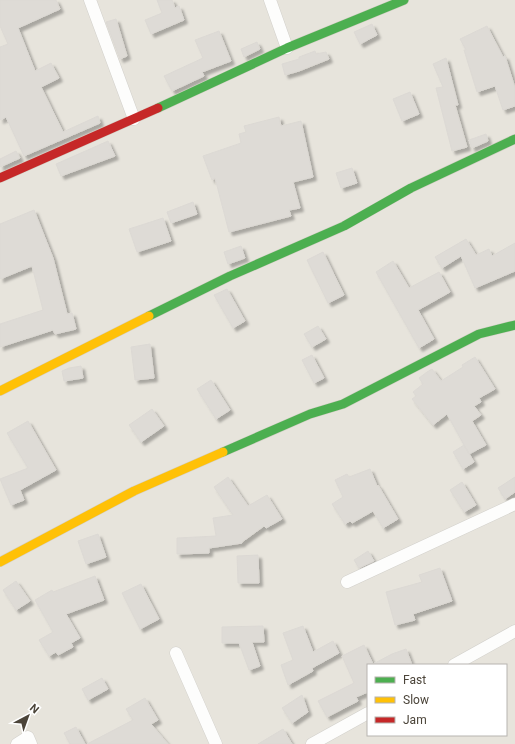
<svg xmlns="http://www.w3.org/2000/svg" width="515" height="744" viewBox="0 0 515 744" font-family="Roboto,sans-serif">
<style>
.residential{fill:#e7e4dc;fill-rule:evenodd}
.building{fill:#dedbd6;stroke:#dcd9d4;filter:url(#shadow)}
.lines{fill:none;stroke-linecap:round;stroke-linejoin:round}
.street-casing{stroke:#d2d0cb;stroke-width:13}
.fast-casing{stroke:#d3cfc5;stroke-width:10}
.slow-casing{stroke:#d3cfc5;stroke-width:10}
.jam-casing{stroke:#d3cfc5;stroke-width:10}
.street{stroke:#fdfdfc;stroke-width:12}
.fast{stroke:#4caf50;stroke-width:9}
.slow{stroke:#ffc107;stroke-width:9}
.jam{stroke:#c62828;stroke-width:9}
</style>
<defs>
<filter id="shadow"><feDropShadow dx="3.5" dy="3.5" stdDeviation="1" flood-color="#0004"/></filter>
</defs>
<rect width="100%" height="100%" fill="#f4f2ee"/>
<!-- residential -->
<path class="residential" d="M0 0H515V744H0ZM368 665H506V735H368Z"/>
<!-- building -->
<path class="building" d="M0 0H56L60 9 18 28 35 71 51 63 59 78 41 87 63 132 98 116 100 123 24 156 6 117 0 120V47L8 44 0 26Z
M157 0H172L175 8 179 6 184 20 151 34 145 20 162 13Z
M116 19 127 56 120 59 106 22Z
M372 24 377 35 360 44 354 32Z
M487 26 503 57 505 56 515 88V106L503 110 495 86 477 92 464 50H466L460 39Z
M219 31 231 61 202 72 204 76 172 91 164 76 203 58 195 40Z
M257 42 260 49 244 57 241 49Z
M315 51 316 54 326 52 329 59 299 71 285 75 282 64 299 59V57Z
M446 58 458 105H455L467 147 452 151 436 88 443 87 433 64Z
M410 92 419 114 402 121 393 99Z
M279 117 281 126 301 121 313 177 293 182 300 208 289 210 291 216 229 232 215 178 212 180 203 156 241 143 239 134 246 132 244 126Z
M486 134 488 141 472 148 469 140Z
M108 141 115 156 61 176 56 164Z
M16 151 20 158 0 167V159Z
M352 168 357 183 341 188 336 173Z
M193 202 197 214 171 223 167 212Z
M34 210 53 258 67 314 72 313 76 329 55 334 53 330 0 347V324L43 310 32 266 0 279V224Z
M163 218 171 241 137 252 129 229Z
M466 239 476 255 489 249 492 256 515 243V271L475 288 461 256 442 268 435 257Z
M241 246 245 258 228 264 224 252Z
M323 252 344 295 328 303 307 260Z
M393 261 409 288 439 272 450 292 418 310 434 339 419 348 376 272Z
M227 289 245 321 233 328 214 295Z
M318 326 326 339 312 347 304 334Z
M150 344 154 378 135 380 131 347Z
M312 355 324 378 314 383 302 360Z
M475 357 495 389 479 398 481 402 474 406 481 415 472 421 486 445 469 454 447 414 433 425 412 399 416 396 413 392 423 384 419 378 427 372 432 369 441 381 463 367 462 365Z
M81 366 83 378 64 381 62 371 69 368Z
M211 380 230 410 216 419 197 389Z
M152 409 164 426 141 442 129 425Z
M28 421 56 470 20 490 24 500 11 505 0 479 28 468 7 433Z
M464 445 474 462 463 469 453 452Z
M370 469 377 486 378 485 398 519 383 528 373 511 352 523 350 521 345 524 332 504 343 497 335 480 347 474 349 477Z
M228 477 248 506 267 495 282 519 266 528 264 526 242 542V543L209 548V553L177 554V538L216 536 213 518 233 515 214 487Z
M515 477V492L505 499 498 488Z
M462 482 476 505 464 512 450 490Z
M98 534 106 557 86 564 78 541Z
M368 551 374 561 359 568 354 560Z
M258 555 259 583H238L237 556Z
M440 568 452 601 413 614 415 620 395 625 386 592 422 582 419 575Z
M95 576 104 600 66 614 80 638 71 643 73 647 58 655 56 652 49 656 39 640 53 632 35 600 52 590 53 592Z
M16 581 30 601 16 610 3 590Z
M141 584 159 619 140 629 122 593Z
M263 626 264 642H252L260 666 249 670 239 643H222V627Z
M303 626 313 652 333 641 339 653 312 668 313 671 288 685 281 665 293 660 283 633Z
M364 645 373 664 392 654 406 649 412 665H368V692L356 697 358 701 327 717 318 701 354 683 342 656Z
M102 678 108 689 88 700 82 689Z
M302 695 308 712 292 723 282 708Z
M145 698 158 720 151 724 168 744H87L133 720 126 709Z
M76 727 85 744H70L64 733Z
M283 729 292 744H258Z"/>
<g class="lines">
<defs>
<path id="street" d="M90 0 134 119
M270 0 287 48
M347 582 515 504
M176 653 216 744
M454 665 515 631
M17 744 28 737 31 744
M312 744 368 713"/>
<path id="fast" d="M158 108 287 48 404 0
M149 316 230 276 344 226 411 188 515 139
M223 452 310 414 343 404 479 334 515 325"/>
<path id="slow" d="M0 391 149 316
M0 562 134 491 223 452"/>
<path id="jam" d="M0 178 158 108"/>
</defs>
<!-- street casing -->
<use href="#street" class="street-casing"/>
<!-- fast casing -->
<use href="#fast" class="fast-casing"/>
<!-- slow casing -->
<use href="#slow" class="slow-casing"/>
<!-- jam casing -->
<use href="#jam" class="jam-casing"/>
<!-- street -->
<use href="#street" class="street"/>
<!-- fast -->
<use href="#fast" class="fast"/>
<!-- slow -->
<use href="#slow" class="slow"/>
<!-- jam -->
<use href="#jam" class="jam"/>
</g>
<!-- legend -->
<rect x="367" y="664" width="140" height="72" fill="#ffffff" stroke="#b7b4b0"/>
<rect x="375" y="677" width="20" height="6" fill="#4caf50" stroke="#b7b4b0"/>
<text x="403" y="684" font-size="12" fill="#4b4439">Fast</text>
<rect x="375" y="697" width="20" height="6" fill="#ffc107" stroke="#b7b4b0"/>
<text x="403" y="704" font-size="12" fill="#4b4439">Slow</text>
<rect x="375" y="717" width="20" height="6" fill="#c62828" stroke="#b7b4b0"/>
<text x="403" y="724" font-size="12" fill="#4b4439">Jam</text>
<!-- north arrow -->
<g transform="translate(28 716) rotate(41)" stroke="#ffffff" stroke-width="3" paint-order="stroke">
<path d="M0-3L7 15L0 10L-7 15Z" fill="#4b4439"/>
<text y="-6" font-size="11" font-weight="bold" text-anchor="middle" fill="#4b4439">N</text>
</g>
</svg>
